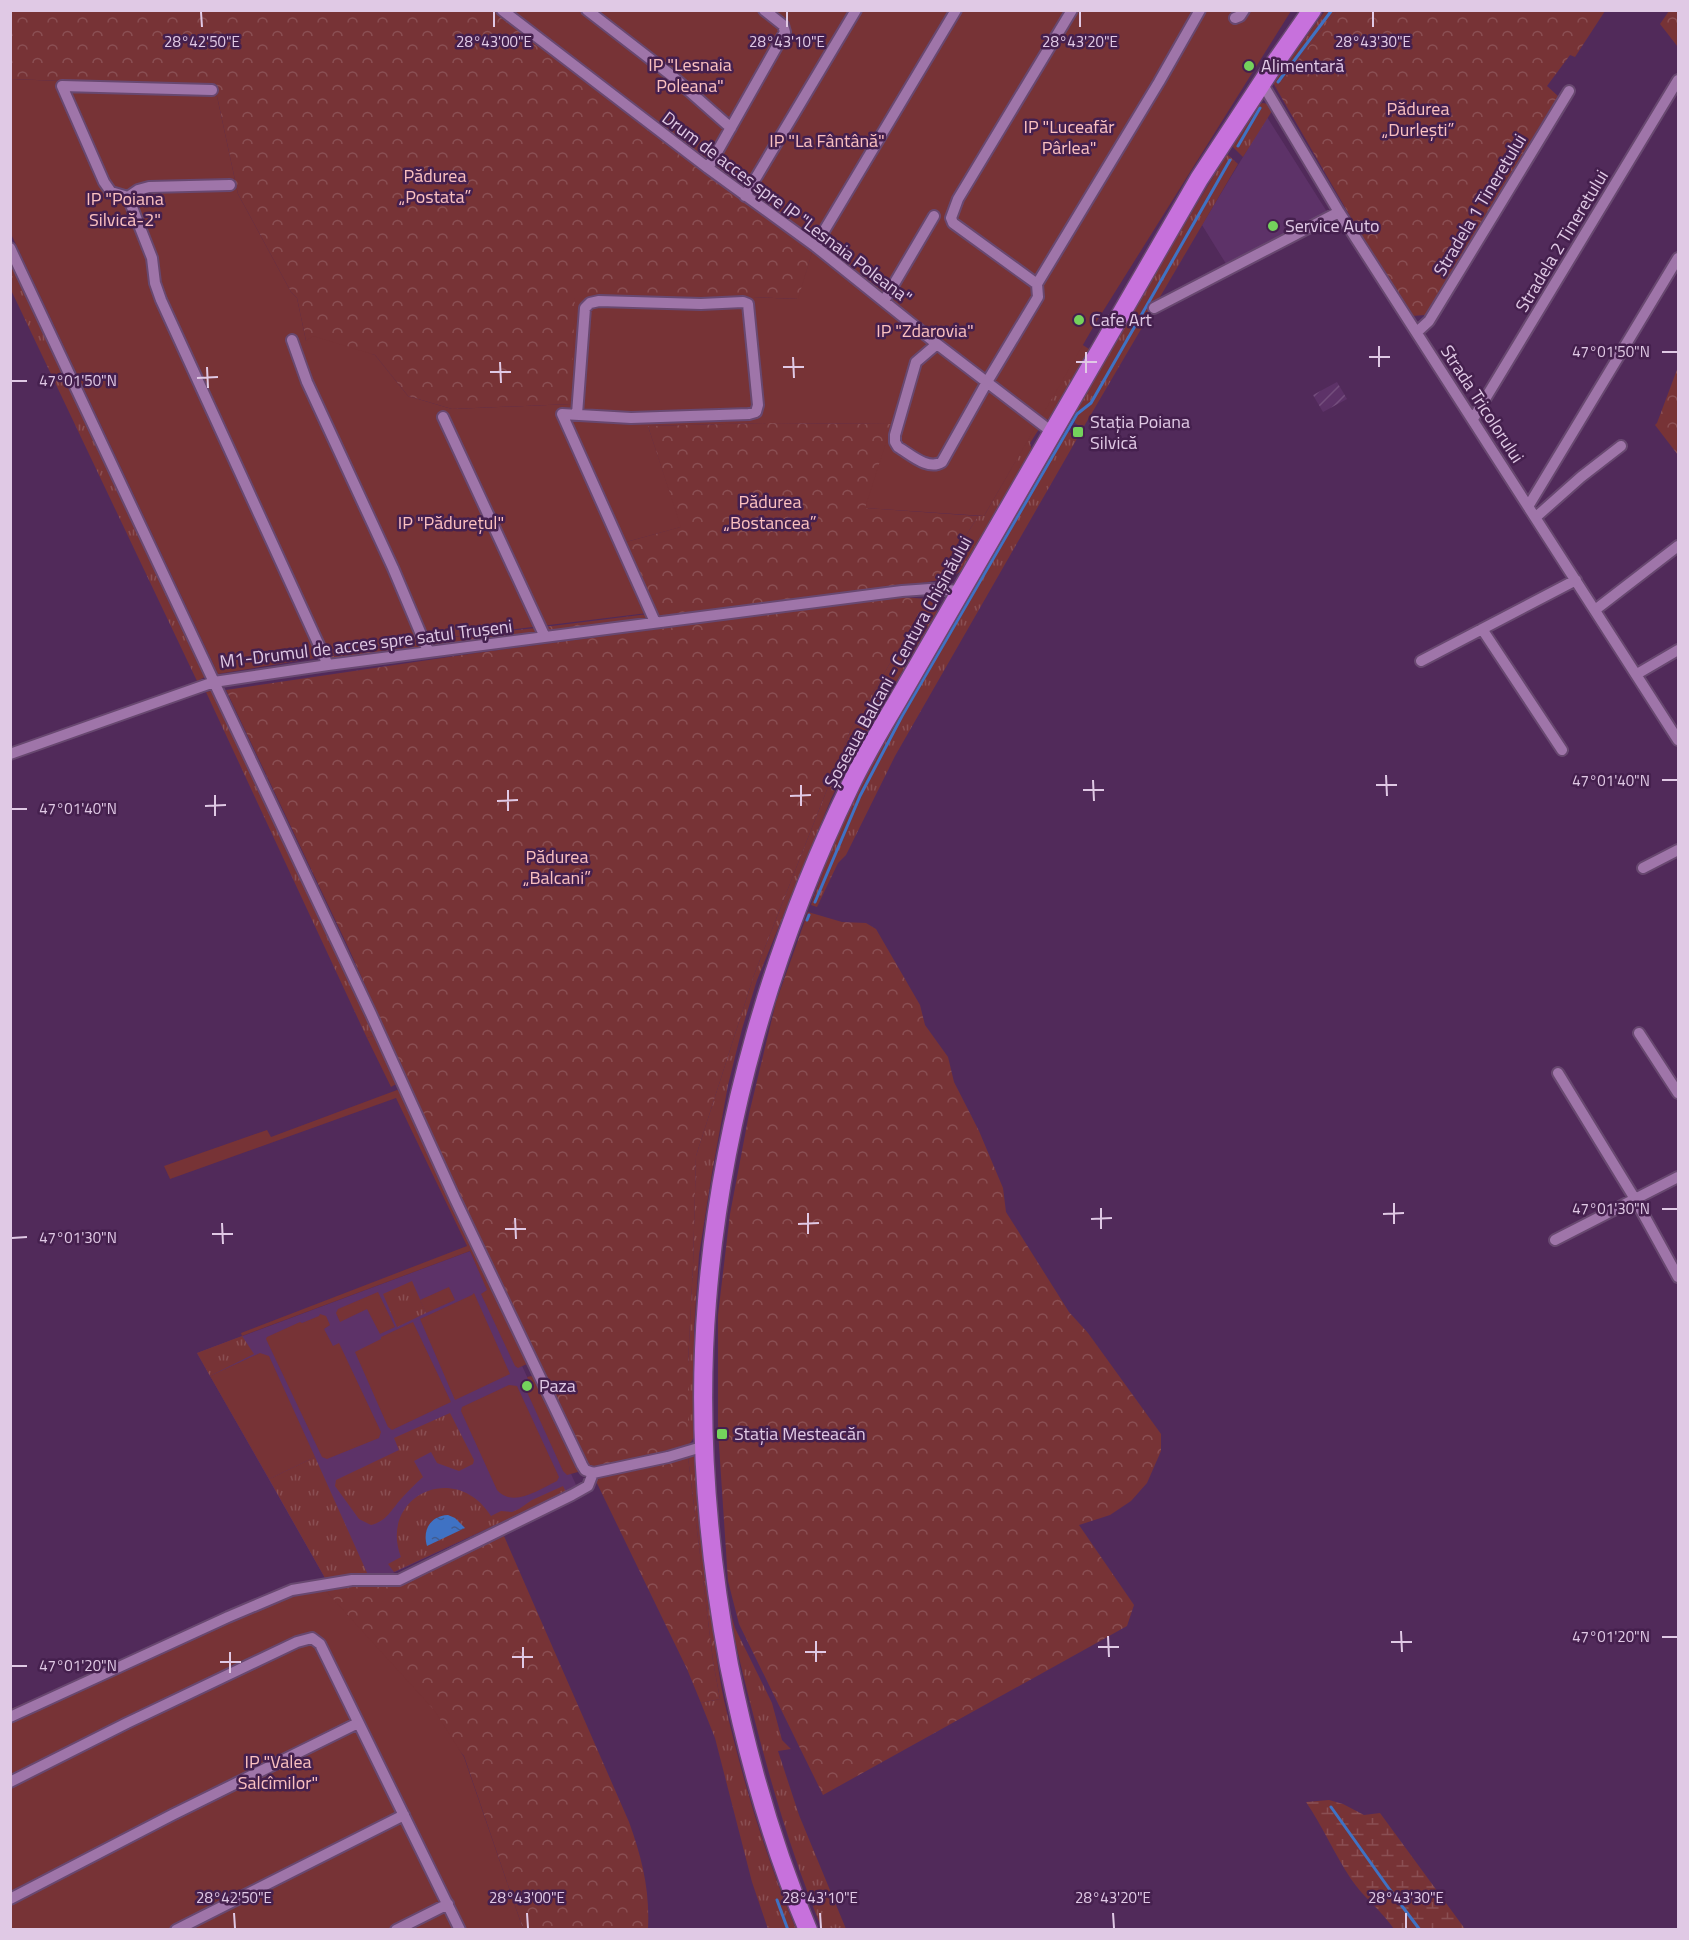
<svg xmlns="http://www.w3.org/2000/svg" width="1689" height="1940" viewBox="0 0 1689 1940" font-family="'Titillium Web',sans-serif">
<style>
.built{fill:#5d3268}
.industrial{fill:url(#industrial-furrows)}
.grass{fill:url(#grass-tufts)}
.forest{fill:url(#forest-crowns)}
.wetland{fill:url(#wetland-marsh)}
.garden{fill:#773336}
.water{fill:url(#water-ripples)}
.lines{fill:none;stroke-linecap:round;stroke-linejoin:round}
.stream{stroke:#3f72c4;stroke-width:3}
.minor-casing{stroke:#684870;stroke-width:14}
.highway-casing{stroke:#684870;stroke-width:21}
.minor{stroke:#9f75a9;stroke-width:10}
.highway{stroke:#c771dc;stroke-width:18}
.ticks{fill:none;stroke:#e0c9e5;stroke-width:2}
.poi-dot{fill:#74d25c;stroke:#45204e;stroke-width:2}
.labels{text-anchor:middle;stroke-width:5;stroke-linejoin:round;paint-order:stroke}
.park-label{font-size:18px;fill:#fbc1c0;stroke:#45204e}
.poi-label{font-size:18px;fill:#e0c9e5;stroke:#45204e;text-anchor:start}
.street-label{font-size:18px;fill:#e0c9e5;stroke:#45204e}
.ticks-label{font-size:15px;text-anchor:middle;fill:#e0c9e5;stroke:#45204e;stroke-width:5;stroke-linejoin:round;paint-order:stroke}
</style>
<defs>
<pattern id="industrial-furrows" width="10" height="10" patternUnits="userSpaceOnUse" patternTransform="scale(1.5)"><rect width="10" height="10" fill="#5d3268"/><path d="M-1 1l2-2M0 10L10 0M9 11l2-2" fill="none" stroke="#744e7d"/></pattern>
<pattern id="grass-tufts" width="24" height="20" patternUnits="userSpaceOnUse" patternTransform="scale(1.5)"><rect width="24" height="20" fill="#773336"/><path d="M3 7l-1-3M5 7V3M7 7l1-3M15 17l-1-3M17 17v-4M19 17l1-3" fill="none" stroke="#8a4f53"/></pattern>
<pattern id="forest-crowns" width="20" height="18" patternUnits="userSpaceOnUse" patternTransform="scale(1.5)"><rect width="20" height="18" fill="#773336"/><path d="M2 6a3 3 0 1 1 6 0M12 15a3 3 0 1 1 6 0" fill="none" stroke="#8a4f53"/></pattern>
<pattern id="wetland-marsh" width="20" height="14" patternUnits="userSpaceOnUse" patternTransform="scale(1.5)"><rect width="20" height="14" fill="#773336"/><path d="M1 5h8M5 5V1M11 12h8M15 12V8" fill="none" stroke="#8a4f53"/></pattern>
<pattern id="water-ripples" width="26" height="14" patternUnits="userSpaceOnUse" patternTransform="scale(1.5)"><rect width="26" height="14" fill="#3f72c4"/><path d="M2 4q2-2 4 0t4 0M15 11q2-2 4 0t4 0" fill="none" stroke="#415c91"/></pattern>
</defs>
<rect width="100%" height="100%" fill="#512a5a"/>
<!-- built -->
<path class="built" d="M1267 117 1329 215 1228 267 1202 225Z
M470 1251 577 1487 393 1573 325 1578 197 1353Z"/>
<!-- industrial -->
<path class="industrial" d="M1337 382 1347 399 1323 412 1313 395Z"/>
<!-- grass -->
<path class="grass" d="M1325 11H1337L1276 88 1273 82Z
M1263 103 1268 104 1272 111 1243 157 1232 146 1259 104Z
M1227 154 1238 164 1083 428 1075 423 1074 414 1128 318Z
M10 261 205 677 197 681 11 290Z
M1078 342 1089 349 1052 417 1046 420 1040 419Z
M1036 425 1039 429 1030 443 1032 451 965 568 952 577 939 580 978 516H984Z
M1069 432 1078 437 895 756 846 855 838 863 817 907 811 905 832 847 882 743 980 578 1057 441Z
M928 599 936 606 937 612 847 766 831 799 757 980 742 1029 728 1085 712 1173 699 1255 694 1330 695 1436 688 1446V1364L693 1265 696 1156 754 975 850 731Z
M215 690 376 1035 367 1038 206 692Z
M412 1281 426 1313 397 1327 383 1294Z
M242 1336 254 1354 210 1376 197 1353Z
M450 1413 474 1460 473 1464 459 1471 437 1463 431 1452 414 1461 423 1477C415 1484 408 1491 401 1499 391 1510 387 1521 371 1525L359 1519 335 1486 336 1480 399 1450 394 1438Z
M696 1456C698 1509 704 1561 711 1614 715 1643 718 1672 724 1700 742 1778 765 1856 796 1929H768L752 1882 715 1738 701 1703 720 1699 713 1661 688 1457Z
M315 1457 368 1575 325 1578 269 1479Z
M563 1486 566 1492 394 1572 388 1564 401 1557C378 1497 455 1459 491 1516L501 1511 512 1512 519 1509 532 1500Z
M726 1596 735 1628 772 1703 782 1740 791 1749 778 1751 799 1815 846 1929H822C795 1863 774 1795 756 1725 745 1683 734 1639 726 1596Z"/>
<!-- forest -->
<path class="forest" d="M11 11H497L813 249 799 299 753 297 571 404 452 409 408 396 375 355 306 341 297 298 291 292 238 194 215 87 11 79Z
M1337 11H1605L1575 57 1570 55 1547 86 1558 96 1425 315 1412 316 1387 280 1276 88Z
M1669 11H1678V47L1660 24Z
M1678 367V455L1655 425 1657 423Z
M767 423 893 424 866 508 978 516 939 580 893 588 658 617 626 542 680 527 648 426Z
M901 597 928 599 850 731 754 975 696 1156 693 1265 688 1364V1457L713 1661 720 1699 701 1703 687 1669 468 1217 349 949 226 690 476 653Z
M648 614 650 618 547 634 544 627Z
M536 628 540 636 432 648 426 640Z
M420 641 421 649 331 661 327 657Z
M808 912 842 922 866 923 876 929 920 1005 925 1025 948 1057 954 1082 979 1131 1003 1188 1006 1212 1069 1312 1088 1333 1161 1434V1451L1147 1483 1131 1501 1110 1515 1079 1525 1134 1605 1127 1626 823 1795 739 1624 728 1581 718 1430V1315L730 1214 749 1114 776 1002Z
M504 1536 629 1822C642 1858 650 1890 648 1929H523L464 1756 325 1590 355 1586H399Z"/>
<!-- wetland -->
<path class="wetland" d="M1329 1800 1343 1804 1364 1815 1380 1813 1465 1929H1394C1382 1911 1363 1897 1351 1879 1335 1855 1323 1827 1306 1802Z"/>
<!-- garden -->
<path class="garden" d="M497 11H1291L1095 324 984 516 865 508 892 424 767 423 648 426 681 527 626 542 656 612 426 640 218 674 11 234 10 79 215 87 238 194 291 292 297 298 306 341 313 336 375 355 408 396 452 409 571 404 575 297H753L798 299 813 249Z
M376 1035 398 1083 391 1087 367 1038Z
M397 1090 401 1091 528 1362 527 1364 518 1368 515 1366 481 1294 487 1290 470 1251 242 1336 241 1333 467 1246 396 1098 170 1179 164 1166 267 1130 271 1137Z
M449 1287 455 1300 426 1313 420 1300Z
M378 1292 395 1327 380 1334 367 1309 340 1322 336 1313 338 1309Z
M474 1293 510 1374 455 1400 420 1319 472 1295Z
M320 1314 326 1316 330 1325 324 1329 333 1346 339 1343 381 1432 379 1438 327 1459 322 1457 266 1339 267 1337 300 1322 302 1323 319 1316Z
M413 1322 451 1402 392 1430 388 1427 355 1352 381 1339V1337Z
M260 1353 269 1356 315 1457 269 1479 210 1376Z
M531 1376 537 1379 578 1467V1472L567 1475 563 1471 527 1392 533 1389 527 1377Z
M509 1385 517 1386 559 1477 557 1481C538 1490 513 1508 497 1490L461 1411 462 1407Z
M325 1590 434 1710 464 1757 523 1929 11 1930V1709L153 1647 157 1654C211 1630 266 1599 325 1590Z"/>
<!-- water -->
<path class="water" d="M448 1515 455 1518 465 1528 427 1546C422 1529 431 1516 448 1515Z"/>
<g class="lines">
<!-- stream -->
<path class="stream" d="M1278 82 1332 10
M1238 146 1260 108
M815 902 860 796 902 716 1077 414 1091 403 1230 160
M807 920 809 915
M1331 1807 1390 1890 1420 1930
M777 1900 788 1930"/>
<defs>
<path id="minor" d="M502 10 708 168 815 246 937 344 1052 432
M587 10 671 75 731 128
M1235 18 1240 16 1244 10
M1262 83 1339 212 1678 740
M212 90 62 86 104 182 111 192 128 197 152 258 155 283 161 300 328 665
M708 168 785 32 783 25 764 10
M745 196 856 10
M128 197 138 190 149 187 230 185
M815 246 956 10
M10 248 214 682 328 665 902 591 930 589 961 591
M1037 284 953 223 951 218 958 199 1072 10
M884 301 934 216
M1154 308 1339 212
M1417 332 1429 321 1569 91
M292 340 307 382 393 568 428 651
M937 344 916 362 895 435V442L898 447C910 454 928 471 942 462L987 382 1038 297 1037 284 1159 82 1200 10
M577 414 585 308 590 303 599 301 701 304 743 302 748 304 758 405 756 412 749 414 631 418 562 414 655 622
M443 417 545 637
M1473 419 1678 80
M1529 505 1678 258
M1536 517 1581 477 1621 446
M1595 610 1678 546
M1482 629 1562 750
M1421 661 1576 580
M1637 674 1678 650
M10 754 214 682 371 1014 455 1199 582 1465 585 1470 593 1473 668 1457 705 1446
M1643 868 1678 850
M1639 1033 1678 1093
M1558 1073 1635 1199 1678 1277
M1555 1240 1678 1177
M10 1717 228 1617 292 1590 352 1580H399L572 1495 588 1486 593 1473
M10 1782 127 1723 297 1642 312 1638 320 1644 460 1930
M10 1899 172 1815 358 1723
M176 1930 404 1815
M396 1930 448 1904"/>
<path id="highway" d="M808 1930C772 1845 747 1755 729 1665 707 1546 697 1422 707 1301 721 1123 773 944 851 784 865 755 882 727 898 700L1199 179 1275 63 1312 10"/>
</defs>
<!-- minor casing -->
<use href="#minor" class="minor-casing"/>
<!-- highway casing -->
<use href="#highway" class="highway-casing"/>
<!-- minor -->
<use href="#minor" class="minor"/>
<!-- highway -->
<use href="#highway" class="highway"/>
</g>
<!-- ticks -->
<path class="ticks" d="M201 12 202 27M494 12V27M787 12V27M1080 12V27M1373 12V27M1379 346V367M1086 352V373M1662 352H1677M793 357 794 378M1369 357H1390M500 362 501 383M1076 362H1097M207 367 208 388M783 367H804M490 372H511M197 378 218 377M12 381H27M1386 775 1387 796M1093 780 1094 801M1662 780H1677M801 785V806M1376 785H1397M508 790V811M1083 790H1104M215 795V816M790 796 811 795M497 801 518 800M205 806 226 805M12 809H27M1394 1203V1224M1101 1208V1229M1662 1209H1677M808 1213V1234M1383 1214 1404 1213M515 1218 516 1239M1091 1219 1112 1218M222 1223 223 1244M798 1224 819 1223M505 1229H526M212 1234H233M12 1238 27 1237M1401 1631 1402 1652M1108 1636 1109 1657M1662 1637H1677M816 1641V1662M1391 1642H1412M523 1647V1668M1098 1647H1119M230 1652V1673M805 1652H826M512 1657H533M220 1662H241M12 1666H27M234 1913 235 1928M527 1913 528 1928M820 1913 821 1928M1113 1913 1114 1928M1406 1913V1928"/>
<!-- markers -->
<g class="poi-dot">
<circle cx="1249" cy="66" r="6"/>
<circle cx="1273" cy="226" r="6"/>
<circle cx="1079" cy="320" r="6"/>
<rect x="1072" y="426" width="12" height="12" rx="3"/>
<circle cx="527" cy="1386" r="6"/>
<rect x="716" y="1428" width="12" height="12" rx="3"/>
</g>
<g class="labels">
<!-- park labels -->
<g class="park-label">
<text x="690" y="71">IP "Lesnaia<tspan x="690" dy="21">Poleana"</tspan></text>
<text x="1418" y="115">Pădurea<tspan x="1418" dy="21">„Durlești”</tspan></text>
<text x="1069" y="133">IP "Luceafăr<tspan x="1069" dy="21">Pârlea"</tspan></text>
<text x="827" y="147">IP "La Fântână"</text>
<text x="435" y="182">Pădurea<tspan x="435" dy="21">„Postata”</tspan></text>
<text x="125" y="205">IP "Poiana<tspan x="125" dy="21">Silvică-2"</tspan></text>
<text x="925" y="337">IP "Zdarovia"</text>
<text x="770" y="508">Pădurea<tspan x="770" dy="21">„Bostancea”</tspan></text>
<text x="451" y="529">IP "Pădurețul"</text>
<text x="557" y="863">Pădurea<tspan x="557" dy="21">„Balcani”</tspan></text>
<text x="278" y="1768">IP "Valea<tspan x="278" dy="21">Salcîmilor"</tspan></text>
</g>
<!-- poi labels -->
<g class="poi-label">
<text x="1261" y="72">Alimentară</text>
<text x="1285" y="232">Service Auto</text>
<text x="1091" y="326">Cafe Art</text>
<text x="1090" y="428">Stația Poiana<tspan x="1090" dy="21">Silvică</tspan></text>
<text x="539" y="1392">Paza</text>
<text x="734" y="1440">Stația Mesteacăn</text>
</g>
<!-- street labels -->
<g class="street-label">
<text transform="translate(1480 205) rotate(-59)" y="6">Stradela 1 Tineretului</text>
<text transform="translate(787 208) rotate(37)" y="6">Drum de acces spre IP "Lesnaia Poleana"</text>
<text transform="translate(1562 241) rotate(-59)" y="6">Stradela 2 Tineretului</text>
<text transform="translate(1482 404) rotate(57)" y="6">Strada Tricolorului</text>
<text transform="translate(366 644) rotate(-7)" y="6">M1-Drumul de acces spre satul Trușeni</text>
<text transform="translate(898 662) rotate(-61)" y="6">Șoseaua Balcani - Centura Chișinăului</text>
</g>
</g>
<g class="ticks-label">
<text x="202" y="47">28°42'50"E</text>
<text x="494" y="47">28°43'00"E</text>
<text x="787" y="47">28°43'10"E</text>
<text x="1080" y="47">28°43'20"E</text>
<text x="1373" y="47">28°43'30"E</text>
<text x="1611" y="357">47°01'50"N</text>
<text x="78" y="386">47°01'50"N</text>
<text x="1611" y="786">47°01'40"N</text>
<text x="78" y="814">47°01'40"N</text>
<text x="1611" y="1214">47°01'30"N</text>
<text x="78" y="1243">47°01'30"N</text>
<text x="1611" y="1642">47°01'20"N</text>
<text x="78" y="1671">47°01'20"N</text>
<text x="234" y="1903">28°42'50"E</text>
<text x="527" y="1903">28°43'00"E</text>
<text x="820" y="1903">28°43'10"E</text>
<text x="1113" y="1903">28°43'20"E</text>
<text x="1406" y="1903">28°43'30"E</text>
</g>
<!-- border -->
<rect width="1689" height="1940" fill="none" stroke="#e0c9e5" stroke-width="24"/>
</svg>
